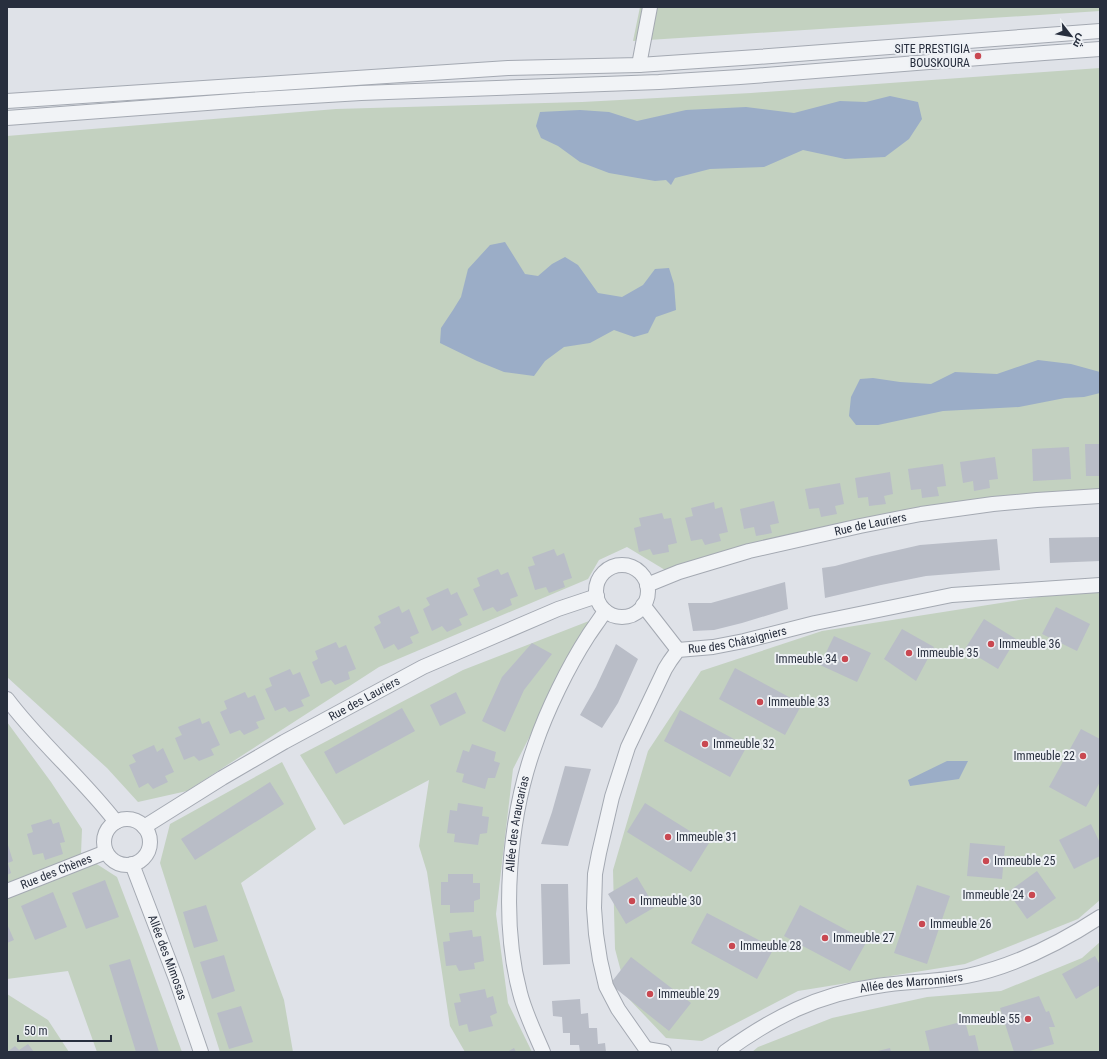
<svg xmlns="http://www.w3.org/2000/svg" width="1107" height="1059" viewBox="0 0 1107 1059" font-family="'Roboto Condensed',Cairo,sans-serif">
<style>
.green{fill:#c3d1c0}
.water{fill:#9badc7}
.building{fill:#b9bdc7}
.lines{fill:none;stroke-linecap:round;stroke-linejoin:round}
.minor-casing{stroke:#a4a9b2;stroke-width:16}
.minor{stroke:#f1f3f6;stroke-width:14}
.poi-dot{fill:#c94851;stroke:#eef1f5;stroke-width:1.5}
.labels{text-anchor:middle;stroke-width:4;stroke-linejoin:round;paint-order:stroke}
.poi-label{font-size:12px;fill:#282f3e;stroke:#eef1f5;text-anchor:start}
.street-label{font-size:12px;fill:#282f3e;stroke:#eef1f5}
</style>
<rect width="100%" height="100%" fill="#dfe2e8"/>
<!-- green -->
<path class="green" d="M640 7H1100V11L633 41Z
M1100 68V490L1004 496 665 570 627 547 599 560 588 579 379 667 187 791 138 802 107 768 7 677V136L336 109 582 102 751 93Z
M1070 592 1100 593V900L1078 919 965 964 798 991 702 1041 666 1038 628 998 615 949 613 870 648 751 701 671 822 631Z
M589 621 513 769 496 914 508 1003 532 1052H465L450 1026 427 872 419 846 429 780 344 825 300 755 463 670Z
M7 722 51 782 82 829 81 854 117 877 141 940 182 1052H97L68 971 7 979Z
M282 762 316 829 241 883 284 1000 293 1052H220L160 863 170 824Z
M1100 942V1052H752L758 1047 832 1018 927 997 1001 991 1082 958Z
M7 994 48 1020 69 1052H7Z"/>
<!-- water -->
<path class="water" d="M890 96 918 102 922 119 909 139 885 157 845 159 803 150 764 167 710 169 675 178 671 185 666 180 655 181 609 173 580 162 558 146 541 138 536 126 540 112 580 110 609 112 637 121 686 110 746 107 794 113 840 101 866 102Z
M505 242 525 274 538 276 552 264 565 257 578 265 598 293 622 297 643 285 655 269 669 268 674 284 676 310 656 317 648 333 634 337 614 330 590 343 564 347 545 361 534 376 504 372 477 361 440 343 441 328 453 310 461 297 468 269 490 245Z
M1038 360 1071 364 1100 372V393L1084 397 1065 398 1019 407 943 411 878 425H856L849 416 851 397 860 379 873 378 900 382 931 384 955 372 997 374Z
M947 761H968L959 779 910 786 908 780Z"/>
<!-- building -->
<path class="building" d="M1085 444H1100V476H1086Z
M1069 447 1071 479 1033 481 1032 449Z
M995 457 998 479 989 480 990 488 974 491 973 481 963 483 960 462Z
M943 464 946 486 937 487 939 496 922 498 921 489 911 490 908 469Z
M890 472 893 494 884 496 886 504 869 506 868 497 858 498 855 478Z
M840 483 844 504 835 506 837 514 821 517 819 508 809 509 805 489Z
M774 501 779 523 770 525 772 533 756 536 754 527 744 529 740 509Z
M714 502 715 509 722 507 728 532 719 534 721 541 705 545 702 539 691 541 685 518 693 516 691 508Z
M662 513 664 519 671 518 677 543 668 545 669 552 653 555 650 549 639 552 634 528 641 526 639 518Z
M1100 537V561L1050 563 1049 538Z
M997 539 1000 570 926 576 881 585 825 598 822 568 835 566 872 556 920 545Z
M554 549 557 556 564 553 572 578 563 581 565 587 549 593 546 587 535 590 528 567 535 565 532 557Z
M498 569 501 575 508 572 518 596 510 599 512 605 497 612 493 607 483 611 473 589 480 586 477 578Z
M785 582 788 609 742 623 714 630 693 631 688 603H711Z
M448 588 451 595 457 592 468 615 459 619 462 625 447 632 442 626 432 631 423 609 430 605 426 598Z
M399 606 402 613 409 609 419 633 410 637 413 643 398 650 394 644 384 649 374 627 381 623 378 616Z
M1056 607 1090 624 1077 651 1042 634Z
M984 619 1016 639 998 669 965 649Z
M902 629 934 647 916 681 884 659Z
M834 636 871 653 857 682 820 665Z
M336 642 339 648 346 645 356 669 348 672 350 679 335 685 331 680 321 684 312 662 318 659 315 651Z
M532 643 552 654 524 690 505 732 482 721 502 677Z
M616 644 638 659 618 703 602 728 580 715 596 687Z
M735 668 802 704 785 735 719 699Z
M290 669 293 675 300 672 310 696 301 700 304 706 289 712 285 707 275 711 265 689 272 686 269 678Z
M245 692 248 698 255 695 265 719 256 722 259 728 244 735 240 730 230 734 220 712 227 709 224 701Z
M456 692 466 713 440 726 430 705Z
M402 708 415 731 336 774 324 752Z
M680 710 747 746 730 777 664 741Z
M200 718 202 724 209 721 220 745 211 749 214 755 199 761 194 756 184 760 175 738 182 735 178 727Z
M1081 729 1100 739V782L1086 807 1049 787Z
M472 744 496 752 494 761 500 763 495 778H488L485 789 462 782 464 774 456 772 463 750 469 752Z
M154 745 157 752 163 748 174 772 165 776 168 782 153 789 148 783 139 788 129 765 136 762 132 755Z
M565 766 591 769 568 846 541 844 552 812Z
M270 782 284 804 195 860 181 839Z
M458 803 483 807 482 816 489 817 487 833 480 834 478 845 454 842 455 834 447 833 450 810 457 811Z
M645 803 709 843 691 872 627 832Z
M51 819 53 824 59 822 65 842 60 843 63 854 45 860 43 853 33 855 27 834 33 832 31 825Z
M1091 824 1100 843V856L1074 869 1059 840Z
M7 842 13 861 8 863 11 873 7 875Z
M970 843 1005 846 1002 879 967 876Z
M1037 871 1056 898 1027 919 1008 892Z
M448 874H473V883H480V899L474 901V912L450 913V905H441V882H448Z
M637 877 655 907 626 924 608 894Z
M105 880 119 917 86 929 72 893Z
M541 884H568L570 964 543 965Z
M917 885 950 896 927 964 894 953Z
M53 892 67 927 35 940 21 906Z
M206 905 218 941 194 948 183 912Z
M800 905 867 941 850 971 784 936Z
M707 913 774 948 757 979 691 943Z
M7 924 14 940 7 943Z
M472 930 473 937 481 936 484 961 474 963 475 969 459 971 456 965 446 966 443 942 450 941 449 933Z
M224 955 235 991 212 999 200 962Z
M1095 956 1100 965V985L1076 999 1062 974Z
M631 957 691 1003 669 1031 610 984Z
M130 959 159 1052H136L109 965Z
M485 989 487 998 493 996 497 1013 490 1016 493 1026 469 1032 467 1024 459 1026 454 1003 461 1002 459 994Z
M1039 996 1046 1012 1049 1011 1055 1027H1049L1054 1044 1026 1052H1014L1000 1008Z
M580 999 581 1014 588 1013 589 1028H597L598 1044 605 1043 606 1052H580L579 1045H570V1033H563L562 1017 553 1016 552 1001Z
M241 1006 253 1042 229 1049 217 1013Z
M965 1021 969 1036 975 1035 979 1052H930L925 1031Z
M28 1044 34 1052H7L15 1046 19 1050Z
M514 1048 516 1052H507Z
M890 1048 891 1052H878V1051Z"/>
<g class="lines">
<defs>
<g id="minor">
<path d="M639 65 650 7"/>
<path d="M7 101 508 68 639 65 757 57 1100 31"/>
<path d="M7 118 247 100 361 93 659 82 740 77 1044 53 1100 49"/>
<circle cx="622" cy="591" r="26"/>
<path id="s1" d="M647 585 679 572 749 551 860 526 921 514 993 504 1037 500 1100 496"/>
<path d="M643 605 678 650"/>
<path d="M7 699C40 743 83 779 116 822"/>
<circle cx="127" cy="842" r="23"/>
<path id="s2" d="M144 827 222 778 284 742 423 667 558 609 597 596"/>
<path id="s3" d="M132 864 176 979 201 1052"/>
<path id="s4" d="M7 891 106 852"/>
<path d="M646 1049 664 1052"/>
<path id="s5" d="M543 1052C535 1033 525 1013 520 993 500 918 509 817 535 745 547 710 568 667 588 636 594 627 600 619 605 611"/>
<path id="s6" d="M647 1052 646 1049 618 1009 606 986 600 960 596 934 594 908 595 874 599 853 612 797 628 747 665 669 670 661 678 650 713 647 744 641 815 623 952 595 1100 585"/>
<path id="s7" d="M725 1052C772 1018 818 994 877 986 907 981 937 982 967 976 1015 966 1060 943 1100 917"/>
</g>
</defs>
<!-- minor casing -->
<use href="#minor" class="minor-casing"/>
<!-- minor -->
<use href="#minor" class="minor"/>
</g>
<!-- markers -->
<g class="poi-dot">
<circle cx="978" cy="56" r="4"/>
<circle cx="991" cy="644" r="4"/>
<circle cx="909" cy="653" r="4"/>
<circle cx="845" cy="659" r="4"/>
<circle cx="760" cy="702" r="4"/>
<circle cx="705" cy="744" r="4"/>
<circle cx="1083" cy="756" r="4"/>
<circle cx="668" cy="837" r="4"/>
<circle cx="986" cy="861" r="4"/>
<circle cx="1032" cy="895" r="4"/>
<circle cx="632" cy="901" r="4"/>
<circle cx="922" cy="924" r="4"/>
<circle cx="825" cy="938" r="4"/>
<circle cx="732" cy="946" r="4"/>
<circle cx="650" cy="994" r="4"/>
<circle cx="1028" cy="1019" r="4"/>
</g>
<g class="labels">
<!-- poi labels -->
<g class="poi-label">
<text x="970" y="53" text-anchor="end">SITE PRESTIGIA<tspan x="970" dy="14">BOUSKOURA</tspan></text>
<text x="999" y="648">Immeuble 36</text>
<text x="917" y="657">Immeuble 35</text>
<text x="837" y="663" text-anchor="end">Immeuble 34</text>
<text x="768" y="706">Immeuble 33</text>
<text x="713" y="748">Immeuble 32</text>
<text x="1075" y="760" text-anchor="end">Immeuble 22</text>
<text x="676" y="841">Immeuble 31</text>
<text x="994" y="865">Immeuble 25</text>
<text x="1024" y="899" text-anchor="end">Immeuble 24</text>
<text x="640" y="905">Immeuble 30</text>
<text x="930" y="928">Immeuble 26</text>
<text x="833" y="942">Immeuble 27</text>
<text x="740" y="950">Immeuble 28</text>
<text x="658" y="998">Immeuble 29</text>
<text x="1020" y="1023" text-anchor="end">Immeuble 55</text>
</g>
<!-- street labels -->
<g class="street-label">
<text dy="4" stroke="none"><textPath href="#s1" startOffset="232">Rue de Lauriers</textPath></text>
<text dy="4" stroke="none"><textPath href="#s6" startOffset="492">Rue des Châtaigniers</textPath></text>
<text dy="4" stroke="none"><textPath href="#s2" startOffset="255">Rue des Lauriers</textPath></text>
<text dy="4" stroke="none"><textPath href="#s5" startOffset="234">Allée des Araucarias</textPath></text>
<text dy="4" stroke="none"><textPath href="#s4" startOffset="53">Rue des Chènes</textPath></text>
<text dy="4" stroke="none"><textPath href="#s3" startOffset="100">Allée des Mimosas</textPath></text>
<text dy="4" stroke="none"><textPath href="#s7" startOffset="202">Allée des Marronniers</textPath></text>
</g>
</g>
<!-- border -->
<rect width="1107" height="1059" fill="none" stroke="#282f3e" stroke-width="16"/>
<!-- north arrow -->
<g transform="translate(1071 36) rotate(121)" stroke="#eef1f5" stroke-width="3" paint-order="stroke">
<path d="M0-3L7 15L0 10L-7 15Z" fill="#282f3e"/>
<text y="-6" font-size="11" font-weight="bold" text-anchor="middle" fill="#282f3e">ش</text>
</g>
<!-- scale -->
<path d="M18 1035v6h93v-6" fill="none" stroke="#282f3e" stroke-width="2"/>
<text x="24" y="1035" font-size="12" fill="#282f3e" stroke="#eef1f5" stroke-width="3" paint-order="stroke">50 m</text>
</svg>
